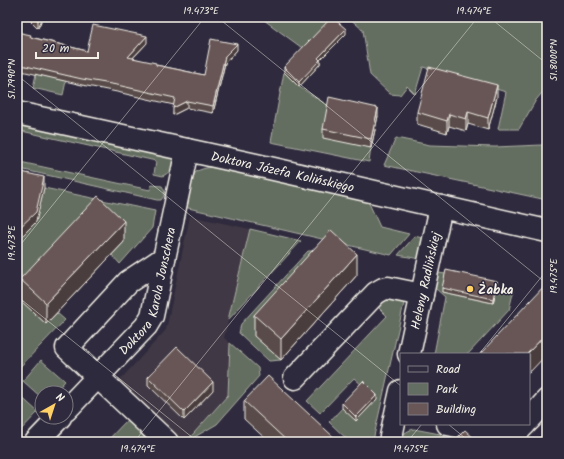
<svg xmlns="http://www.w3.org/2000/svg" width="564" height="459" viewBox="0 0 564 459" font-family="Kalam,sans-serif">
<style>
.built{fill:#403844}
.green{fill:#636d61;stroke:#acafa4}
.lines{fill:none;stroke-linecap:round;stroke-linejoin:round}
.minor-casing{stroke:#f4f1e8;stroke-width:25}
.minor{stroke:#2f2a3d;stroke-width:22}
.wall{fill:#594b4a;stroke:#f4f1e8}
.shaded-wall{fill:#493d3c;stroke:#f4f1e8}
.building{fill:#685756;stroke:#f4f1e8}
.ticks{fill:none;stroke:#f4f1e8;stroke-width:1;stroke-opacity:0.45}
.poi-dot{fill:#ffd166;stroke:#2f2a3d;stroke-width:1.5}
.labels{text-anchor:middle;stroke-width:3;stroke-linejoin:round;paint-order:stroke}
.street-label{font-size:13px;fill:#f4f1e8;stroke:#2f2a3d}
.poi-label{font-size:13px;font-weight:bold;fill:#f4f1e8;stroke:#2f2a3d;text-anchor:start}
.neatline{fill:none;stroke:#f4f1e8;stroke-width:1.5}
.ticks-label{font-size:10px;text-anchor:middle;fill:#f4f1e8}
</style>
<rect width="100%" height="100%" fill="#2f2a3d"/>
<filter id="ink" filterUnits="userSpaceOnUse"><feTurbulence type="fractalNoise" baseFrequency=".025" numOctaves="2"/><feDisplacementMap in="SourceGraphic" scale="8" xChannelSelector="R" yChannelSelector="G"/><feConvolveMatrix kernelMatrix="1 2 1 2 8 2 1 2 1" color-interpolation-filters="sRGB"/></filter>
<g filter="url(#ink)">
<!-- built -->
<path class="built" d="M190 216 250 229 224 338 230 343 228 395 186 442H183L118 382 166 330Z"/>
<!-- green -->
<path class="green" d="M260 17H336L305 50Z
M348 17H538L547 25V87L536 100 519 129H498L506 92 423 67 415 94 407 86 400 95 390 94 370 75 363 30Z
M284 72 298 86 329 106 371 148 369 162 271 142Z
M36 74 66 81 63 95 33 88Z
M17 122 174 157C173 168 173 170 163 176L154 174 156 161 17 130Z
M396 138 430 145 495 147 542 145 547 149V200L384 165Z
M20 162 150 190 151 185 162 186C166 192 165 195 161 200H157L20 169 19 166Z
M211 167 368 201 380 227 409 234 391 255 184 207C187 197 189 179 196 172 200 169 206 168 211 167Z
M44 188 155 211 152 228 120 264 112 255 20 299 46 324 57 313 65 320 17 370V241L36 222Z
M250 229 301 241 228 320Z
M415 236 425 239 420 259 398 255Z
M308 251H331L254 336 281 360 269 361 239 333 241 324Z
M438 273 446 274 442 292 493 303 497 285 514 289 509 310 468 354H434L445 297 435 288Z
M392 299 400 300 404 303 374 436V442H350L329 422 363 386 354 378 320 413 307 401 387 316 377 306 384 301Z
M230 343 258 368 259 376 217 424 186 442 228 395Z
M41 360 65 381 54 393H42V398L23 381Z
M17 393 38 412 17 434Z
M128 419 153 442H106Z
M414 429 445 435 443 442H401C402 434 406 431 414 429Z"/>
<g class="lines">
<defs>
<g id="minor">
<path id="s1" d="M17 113 256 165 547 231"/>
<path d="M164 258 128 282 67 348 167 442"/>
<path id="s2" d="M409 354 441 207"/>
<path d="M295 378 376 293 383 289 388 288 422 295"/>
<path id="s3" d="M66 410 146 326 152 316 187 150"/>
<path d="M529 420 547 400"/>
<path d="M448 424 499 435H511L520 429 525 424"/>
<path d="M36 442 60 417"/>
<path d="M390 442 393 427 401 391"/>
</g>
</defs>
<!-- minor casing -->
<use href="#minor" class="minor-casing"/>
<!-- minor -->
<use href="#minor" class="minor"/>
</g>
<!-- wall -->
<path class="wall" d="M27 17H43L38 28Z
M17 32 31 37 87 51 147 43 133 58 156 65 204 75 237 50 225 63 213 113 187 108 173 115 174 105 117 92 82 85 17 70Z
M346 34 320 60V64L299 87 284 72V67Z
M497 97 488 130 468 124 466 131 449 126 447 133 417 124V112Z
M378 116 371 148 323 138V129Z
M124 242 46 324 20 300V279Z
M357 275 281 360 254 336V315Z
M497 285 493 303 442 292V288Z
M148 377 213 390 184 420 148 385Z
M377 399 356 421 342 408V403Z
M244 401 339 442H269L244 419Z"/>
<!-- shaded-wall -->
<path class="shaded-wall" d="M39 17H43L38 28V21Z
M346 29V34L320 60V64L299 87V82L318 58Z
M147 36V43L128 63V57Z
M237 44V50L225 63 213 113V106L225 56Z
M497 85V97L488 130V118Z
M187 101V108L173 115V108Z
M378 108V116L371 148V139Z
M468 112V124L466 131V119Z
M449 114V126L447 133V121Z
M44 177V188L36 222 17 241V230Z
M124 221V242L46 324V303Z
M357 254V275L281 360V339Z
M497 281V285L493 303V299Z
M547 333V354L529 373V354H527Z
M213 382V390L184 420V412Z
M377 395V399L356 421V417Z"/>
<!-- building -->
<path class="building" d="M34 17H39L38 21Z
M332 17 346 29 318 58 320 60 299 82 284 67Z
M93 25 147 36 128 57 156 63V65L204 75 211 39 237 44 225 56 213 106 187 101 173 108 175 98 117 85 82 79 17 64V32L31 35 30 37 87 51Z
M429 67 497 85 488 118 468 112 466 119 449 114 447 121 417 112Z
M329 97 378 108 371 139 323 129Z
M17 171 44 177 36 212 17 230Z
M98 196 124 221 46 303 20 279Z
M331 230 357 254 281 339 254 315Z
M446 270 497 281 493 299 442 288Z
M546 284 547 285V333L527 354H480Z
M177 347 213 382 184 412 148 377Z
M268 376 339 442H288L244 401Z
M363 381 377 395 356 417 342 403Z
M465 430 478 442H453Z"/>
</g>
<!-- ticks -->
<path class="ticks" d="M217 17 547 284M489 17 547 64M17 75 401 386M17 249 205 17M17 296 198 442M479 354 547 270M448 424 470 442M134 442 478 17M407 442 422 424"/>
<!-- markers -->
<circle class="poi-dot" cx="470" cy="289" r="4"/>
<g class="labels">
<!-- street labels -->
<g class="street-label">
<text dy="5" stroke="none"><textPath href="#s1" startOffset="272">Doktora Józefa Kolińskiego</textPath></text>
<text dy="5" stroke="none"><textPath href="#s2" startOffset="75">Heleny Radlińskiej</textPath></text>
<text dy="5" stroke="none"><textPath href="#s3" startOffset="149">Doktora Karola Jonschera</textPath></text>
</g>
<!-- poi labels -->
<g class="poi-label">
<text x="478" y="294">Żabka</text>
</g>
</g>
<!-- margin -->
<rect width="564" height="459" fill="none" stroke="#2f2a3d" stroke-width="44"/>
<!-- legend -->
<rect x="400" y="353" width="130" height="72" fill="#2f2a3d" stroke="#7e7a81"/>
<rect x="408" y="366" width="20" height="6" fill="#2f2a3d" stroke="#7e7a81"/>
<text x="436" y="373" font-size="12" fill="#f4f1e8">Road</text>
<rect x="408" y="383" width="20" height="12" fill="#636d61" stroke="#7e7a81"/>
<text x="436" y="393" font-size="12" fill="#f4f1e8">Park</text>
<rect x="408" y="403" width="20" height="12" fill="#685756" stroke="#7e7a81"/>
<text x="436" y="413" font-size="12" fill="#f4f1e8">Building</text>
<!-- north arrow -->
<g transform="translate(54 405) rotate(39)"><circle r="19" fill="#2f2a3d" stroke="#7e7a81"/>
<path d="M0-3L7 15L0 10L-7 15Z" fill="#ffd166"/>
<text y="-6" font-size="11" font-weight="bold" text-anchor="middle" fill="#f4f1e8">N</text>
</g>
<!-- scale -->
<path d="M36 52v6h62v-6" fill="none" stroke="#f4f1e8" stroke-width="2"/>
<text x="42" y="52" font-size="12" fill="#f4f1e8" stroke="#2f2a3d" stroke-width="3" paint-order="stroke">20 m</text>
<rect x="22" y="22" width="520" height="415" class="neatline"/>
<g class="ticks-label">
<text x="201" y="14">19.473°E</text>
<text x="474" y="14">19.474°E</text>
<text transform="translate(553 60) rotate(-90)" y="4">51.8000°N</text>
<text transform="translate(11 79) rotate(-90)" y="4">51.7990°N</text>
<text transform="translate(11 243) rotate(-90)" y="4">19.473°E</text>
<text transform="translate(553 276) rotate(-90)" y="4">19.475°E</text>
<text x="138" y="452">19.474°E</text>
<text x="411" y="452">19.475°E</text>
</g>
</svg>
